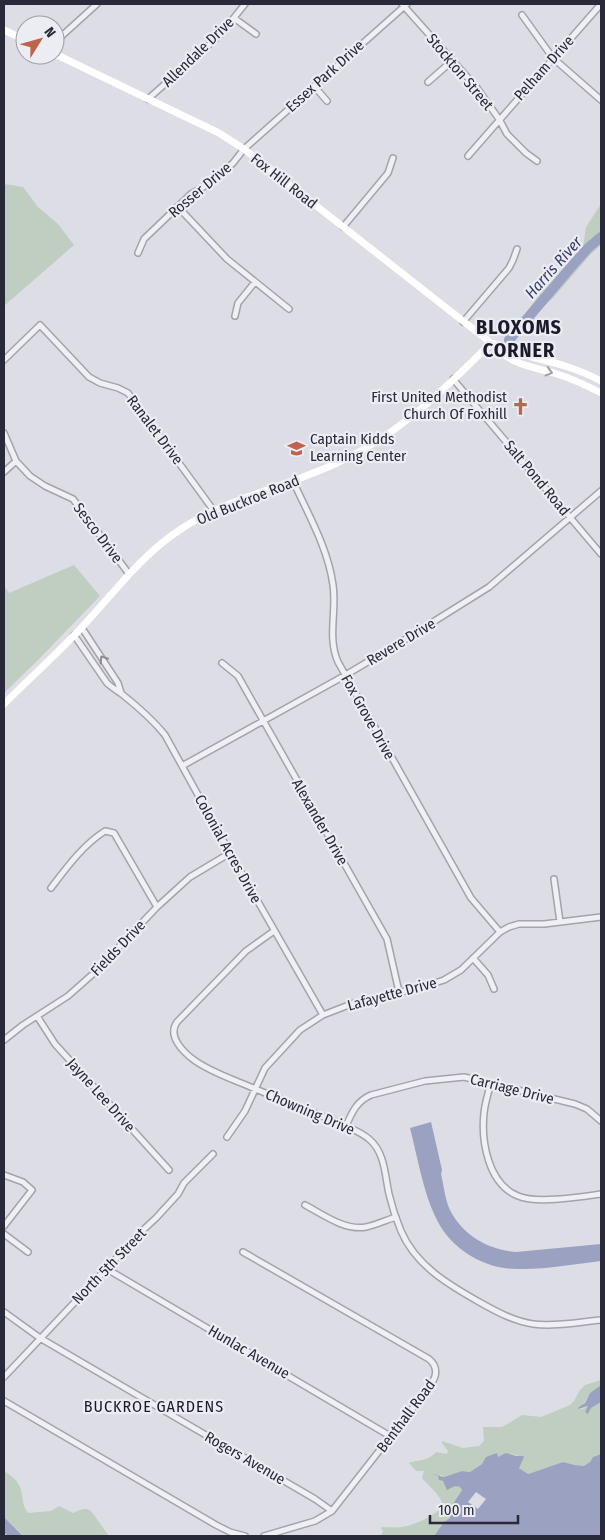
<svg xmlns="http://www.w3.org/2000/svg" width="605" height="1540" viewBox="0 0 605 1540" font-family="'Fira Sans Condensed',sans-serif">
<style>
.green{fill:#bfcec0}
.water{fill:#9ba1c1}
.pier{fill:#dddde5}
.lines{fill:none;stroke-linecap:round;stroke-linejoin:round}
.river{stroke:#9ba1c1;stroke-width:10}
.street-casing{stroke:#a3a3ae;stroke-width:8}
.street{stroke:#efeff4;stroke-width:5}
.secondary{stroke:#fff;stroke-width:7}
.oneway{stroke:#9e9fa6}
.oneway2{stroke:#8c8c96}
.labels{text-anchor:middle;stroke-width:4.5;stroke-linejoin:round;paint-order:stroke}
.street-label{font-size:15px;fill:#282939;stroke:#ececf3}
.poi-label{font-size:15px;fill:#282939;stroke:#ececf3;text-anchor:end}
.water-label{font-size:16px;font-style:italic;fill:#373d68;stroke:#ececf3}
.neighbourhood-label{font-size:16px;letter-spacing:1px;fill:#1a1a2a;stroke:#ececf3}
.district-label{font-size:20px;font-weight:bold;letter-spacing:1px;fill:#1a1a2a;stroke:#ececf3}
</style>
<rect width="100%" height="100%" fill="#dddde5"/>
<!-- green -->
<path class="green" d="M4 184 23 187 38 207 58 224 74 245 4 306Z
M601 204V245L590 255 553 298 533 315 514 339 507 338 512 329 520 322 538 296 583 247 586 227Z
M74 565 100 596 38 660 4 693V586L9 593Z
M601 1380V1385L590 1393 580 1410 588 1406 587 1410 601 1402V1454L593 1457 590 1462 584 1466 575 1465 563 1462 528 1474 519 1468V1456L511 1454 482 1464 470 1472 462 1471 444 1477 440 1475 439 1480 460 1487 462 1490 451 1507 450 1518 444 1522 434 1536H381L383 1531 381 1528 382 1527C389 1527 396 1528 402 1527 412 1526 442 1514 442 1503 441 1496 427 1484 422 1478L424 1471H416L409 1463C420 1459 427 1462 436 1452L447 1454 448 1451 442 1443V1441L463 1448 479 1446 484 1441 483 1427H502L522 1415 541 1417 570 1405 574 1401 580 1390 585 1385Z
M4 1471C10 1475 16 1479 19 1485 24 1494 21 1505 28 1513L51 1511 59 1506 73 1513C80 1510 85 1507 91 1511L109 1536H24L4 1517Z"/>
<!-- water -->
<path class="water" d="M431 1122 442 1170 441 1174C444 1186 445 1201 451 1212 464 1236 489 1250 516 1252L601 1244V1261C574 1264 544 1270 517 1269 483 1269 449 1248 435 1216 423 1191 417 1155 410 1128Z
M601 1385V1402L591 1408 587 1415V1413L585 1412 588 1406 578 1409 579 1407 585 1403 590 1393Z
M497 1453 498 1457 506 1453 516 1456H523L524 1457 519 1468 528 1474 563 1462 575 1465 584 1466 590 1462 593 1457 601 1454V1536H434L444 1522 450 1518 451 1507 462 1490 460 1487 455 1486 447 1490 443 1481 439 1480 438 1475 431 1474 444 1477 462 1471 470 1472 482 1464 486 1457Z
M4 1517 23 1536H24H8L4 1533Z"/>
<!-- pier -->
<path class="pier" d="M476 1492 486 1499 478 1509 468 1502Z"/>
<g class="lines">
<!-- river -->
<path class="river" d="M509 340 572 266 588 248 601 237"/>
<defs>
<path id="street" d="M402 4 477 88 499 119 507 134 526 153 537 161
M522 15 553 58 601 100
M234 18 256 34
M55 42 97 4
M428 82 452 61
M314 86 327 101
M148 99 220 35 245 4
M468 156 601 4
M178 207 227 259 289 309
M343 227 388 173 393 158
M138 253 144 239 191 194 215 180 233 163 244 149 407 4
M235 316 238 303 255 282
M463 322 509 268 513 260 517 249
M4 360 40 325 89 377 100 383 118 388 128 393 214 511
M453 379 601 554
M4 433 16 461 30 476 45 486 73 499 129 574
M4 472 16 461
M293 481C308 514 328 548 333 585 337 611 327 637 338 662L471 898 500 932
M82 628 118 683 121 693
M74 635 107 683C112 688 118 691 123 695 138 707 153 720 165 735L230 853 323 1015
M222 663 238 676 387 939 399 992
M182 766 344 676 401 642 489 587 601 491
M554 879 560 922
M51 888C67 867 83 845 105 831L114 833 157 907
M274 931 246 951 177 1022C167 1036 183 1052 194 1060 209 1071 229 1078 246 1085 279 1099 313 1112 346 1126 354 1130 362 1133 369 1139 385 1152 385 1176 389 1194 392 1207 396 1219 401 1231 416 1266 449 1285 481 1303 497 1312 514 1321 533 1324 555 1327 579 1322 601 1320
M473 958 488 975 494 989
M37 1016 55 1044 169 1170
M4 1040 23 1025 68 996 94 973 157 907 190 877 230 853
M491 1083C488 1093 485 1103 484 1113 481 1141 488 1184 518 1196 537 1204 580 1197 601 1194
M346 1126C352 1112 357 1101 371 1095L425 1081 464 1077 575 1104 587 1109 601 1121
M227 1137 245 1111 265 1068 300 1030 323 1015 354 1003 423 987 444 980 461 970 500 932 509 927 519 924H544L601 917
M4 1175 23 1182 32 1190 4 1226
M305 1205C322 1214 345 1231 366 1227 376 1225 386 1220 396 1217
M4 1234 28 1252
M243 1252 429 1359C443 1371 432 1384 423 1395L332 1511 315 1521 264 1536
M107 1269 390 1436
M4 1312 40 1338 315 1499 332 1511
M4 1377 142 1231 156 1218 178 1194 184 1183 213 1154
M4 1401 216 1525 230 1532 245 1536"/>
</defs>
<!-- street casing -->
<use href="#street" class="street-casing"/>
<!-- street -->
<use href="#street" class="street"/>
<!-- secondary -->
<path class="secondary" d="M4 30 25 40
M55 54 219 133 244 149 491 343C510 364 528 366 554 373 570 378 586 385 601 393
M491 343C506 346 518 353 532 357 556 363 579 369 601 381
M4 704C30 678 57 654 82 627 114 593 141 555 181 529 228 498 286 487 337 463 397 436 445 389 491 343"/>
</g>
<!-- one-way arrows -->
<defs><path id="oneway-chevron" d="M-2-3.5L2.5 0L-2 3.5" fill="none" stroke-width="1.6" stroke-linecap="round" stroke-linejoin="round" transform="scale(1.25)"/></defs>
<use class="oneway" href="#oneway-chevron" transform="translate(549 372) rotate(15)"/>
<use class="oneway2" href="#oneway-chevron" transform="translate(103 659) rotate(-123)"/>
<!-- icons -->
<defs>
<symbol id="church-bare" viewBox="-9 -9 18 18"><path d="M-1.2-6h2.4v3.5h3.3v2.4h-3.3V6h-2.4V-.1h-3.3v-2.4h3.3Z" fill="#bd634e" stroke="#ececf3" stroke-width="2.5" paint-order="stroke"/></symbol>
<symbol id="school-bare" viewBox="-9 -9 18 18"><path d="M0-5L7-2L0 1L-7-2ZM-4 1L0 2.5L4 1V4Q0 6-4 4Z" fill="#bd634e" stroke="#ececf3" stroke-width="2.5" paint-order="stroke"/></symbol>
</defs>
<g fill-rule="evenodd">
<use href="#church-bare" x="508" y="394" width="25" height="25"/>
<use href="#school-bare" x="284" y="436" width="25" height="25"/>
</g>
<g class="labels">
<!-- street labels -->
<g class="street-label">
<text transform="translate(198 52) rotate(-44)" y="5">Allendale Drive</text>
<text transform="translate(544 68) rotate(-48)" y="5">Pelham Drive</text>
<text transform="translate(460 72) rotate(50)" y="5">Stockton Street</text>
<text transform="translate(325 76) rotate(-42)" y="5">Essex Park Drive</text>
<text transform="translate(284 181) rotate(38)" y="5">Fox Hill Road</text>
<text transform="translate(200 190) rotate(-40)" y="5">Rosser Drive</text>
<text transform="translate(155 430) rotate(53)" y="5">Ranalet Drive</text>
<text transform="translate(537 478) rotate(50)" y="5">Salt Pond Road</text>
<text transform="translate(248 500) rotate(-22)" y="5">Old Buckroe Road</text>
<text transform="translate(98 533) rotate(53)" y="5">Sesco Drive</text>
<text transform="translate(401 642) rotate(-31)" y="5">Revere Drive</text>
<text transform="translate(368 717) rotate(61)" y="5">Fox Grove Drive</text>
<text transform="translate(320 822) rotate(60)" y="5">Alexander Drive</text>
<text transform="translate(228 849) rotate(61)" y="5">Colonial Acres Drive</text>
<text transform="translate(118 948) rotate(-46)" y="5">Fields Drive</text>
<text transform="translate(392 994) rotate(-15)" y="5">Lafayette Drive</text>
<text transform="translate(512 1089) rotate(14)" y="5">Carriage Drive</text>
<text transform="translate(101 1095) rotate(48)" y="5">Jayne Lee Drive</text>
<text transform="translate(310 1112) rotate(23)" y="5">Chowning Drive</text>
<text transform="translate(109 1266) rotate(-46)" y="5">North 5th Street</text>
<text transform="translate(249 1352) rotate(30)" y="5">Hunlac Avenue</text>
<text transform="translate(406 1416) rotate(-53)" y="5">Benthall Road</text>
<text transform="translate(245 1458) rotate(30)" y="5">Rogers Avenue</text>
</g>
<!-- poi labels -->
<g class="poi-label">
<text x="507" y="402">First United Methodist<tspan x="507" dy="17">Church Of Foxhill</tspan></text>
<text x="310" y="444" text-anchor="start">Captain Kidds<tspan x="310" dy="17">Learning Center</tspan></text>
</g>
<!-- water labels -->
<g class="water-label">
<text transform="translate(553 267) rotate(-48)" y="6">Harris River</text>
</g>
<!-- neighbourhood labels -->
<g class="neighbourhood-label">
<text x="154" y="1412">BUCKROE GARDENS</text>
</g>
<!-- district labels -->
<g class="district-label">
<text x="519" y="334">BLOXOMS<tspan x="519" dy="23">CORNER</tspan></text>
</g>
</g>
<!-- border -->
<rect width="605" height="1540" fill="none" stroke="#282939" stroke-width="10"/>
<!-- north arrow -->
<g transform="translate(40 40) rotate(53)"><circle r="24" fill="#ececf3" stroke="#9e9ea9"/>
<path d="M0-4L9 19L0 12L-9 19Z" fill="#bd634e"/>
<text y="-8" font-size="14" font-weight="bold" text-anchor="middle" fill="#282939">N</text>
</g>
<!-- scale -->
<path d="M430 1515v8h88v-8" fill="none" stroke="#282939" stroke-width="2.5"/>
<text x="438" y="1515" font-size="15" fill="#282939" stroke="#ececf3" stroke-width="4" paint-order="stroke">100 m</text>
</svg>
